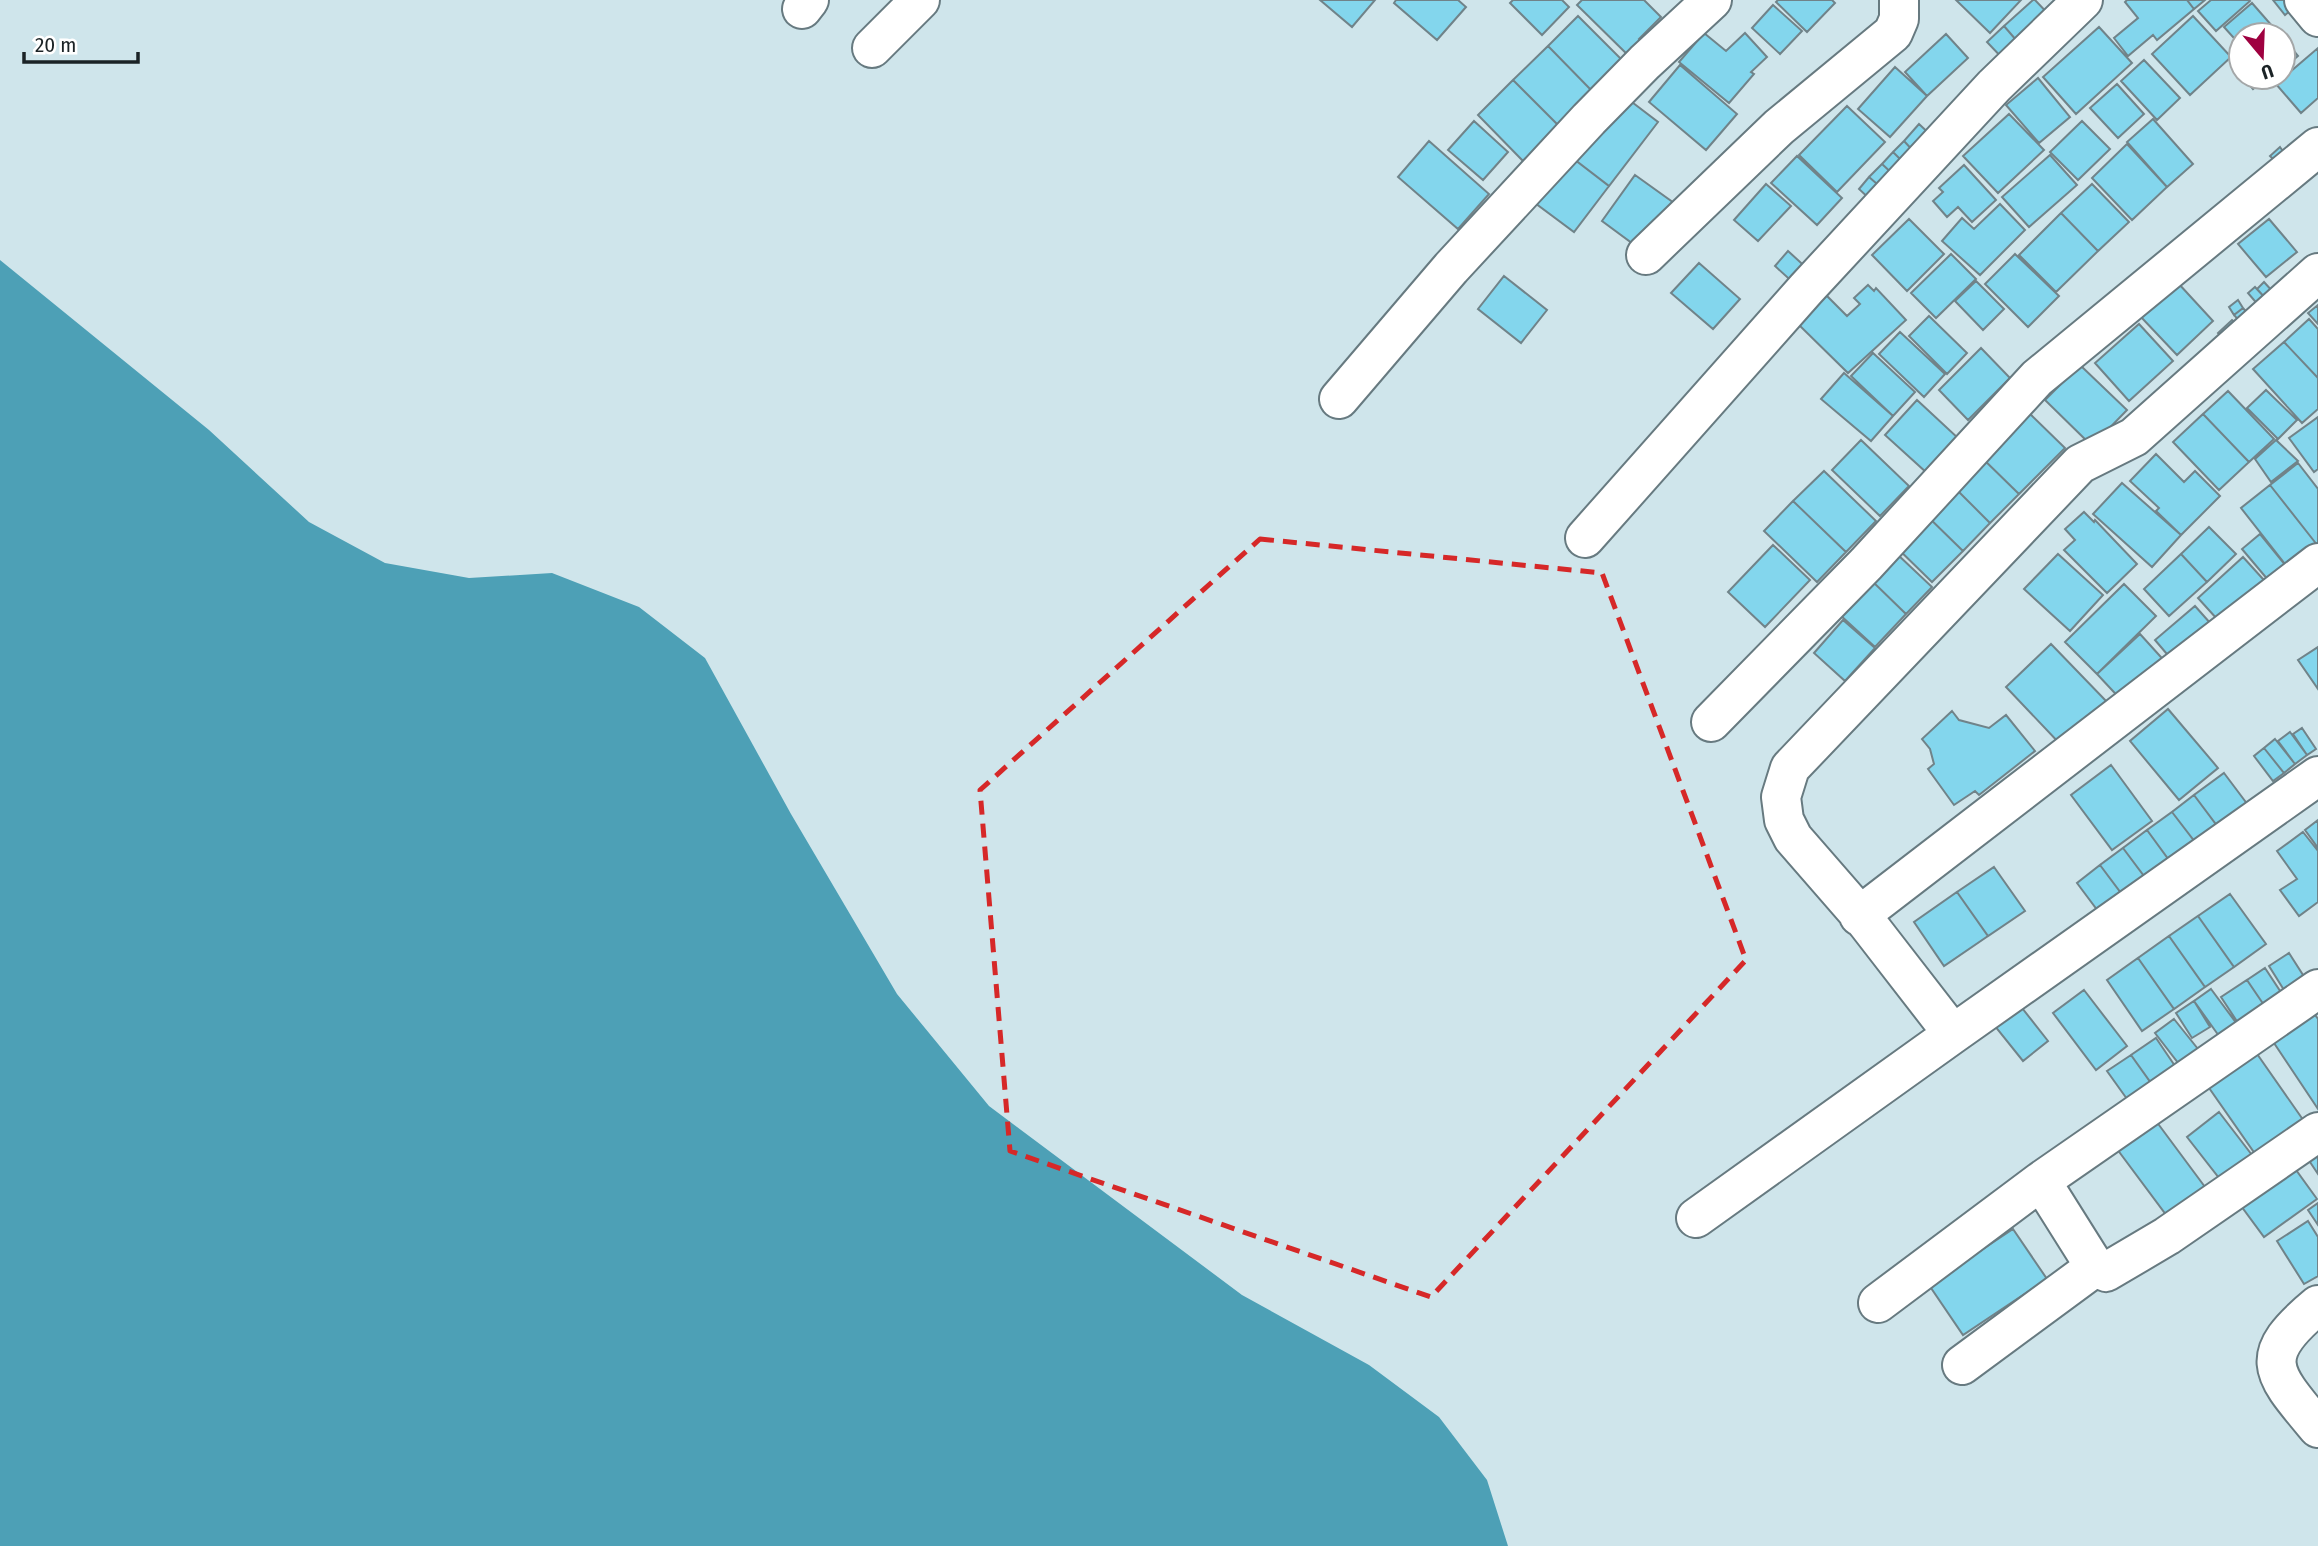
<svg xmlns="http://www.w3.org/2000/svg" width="2318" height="1546" viewBox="0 0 2318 1546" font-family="'Fira Sans Condensed',sans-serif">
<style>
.water{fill:#4da0b6}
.building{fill:#83d6ed;stroke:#708389;stroke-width:2}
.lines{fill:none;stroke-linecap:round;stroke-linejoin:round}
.minor-casing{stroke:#677a80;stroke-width:42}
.minor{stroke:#fff;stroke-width:38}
.marked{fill:none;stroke:#d62828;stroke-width:5;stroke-dasharray:14 9;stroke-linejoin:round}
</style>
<rect width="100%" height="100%" fill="#cfe5eb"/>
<!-- water -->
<path class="water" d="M0 260 209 430 309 522 385 563 469 578 552 573 639 607 705 658 791 814 897 994 989 1106 1242 1295 1369 1365 1439 1417 1487 1480 1508 1546H0Z"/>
<!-- building -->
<path class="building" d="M1320 0H1375L1352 27Z
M1396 0H1458L1466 7 1437 40 1394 3Z
M1513 0H1562L1569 7 1542 35 1510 3Z
M1582 0H1644L1661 17 1639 39 1647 46 1633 60 1577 5Z
M1778 0H1832L1835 3 1807 32 1776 2Z
M1956 0H2021L1990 33Z
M2033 0H2035L2054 20 2023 48 2004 26Z
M2127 0H2187L2194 9 2157 40 2153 35 2128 56 2114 38 2138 18 2125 2Z
M2187 0H2205L2194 9Z
M2211 0H2249L2250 1 2216 31 2198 11Z
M2273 0H2294L2298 4 2285 15Z
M2252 3 2280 35H2241V46L2224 27Z
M1773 5 1802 31 1780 54 1752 28Z
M1578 16 1624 62 1593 92 1548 46Z
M2193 16 2231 57 2190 95 2152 54Z
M2004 26 2023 48 2007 63 1987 42Z
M2099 27 2132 63 2076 114 2043 77Z
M1704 33 1726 51 1745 33 1767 57 1751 72 1754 74 1729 103 1679 62Z
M1946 34 1968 58 1927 96 1905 72Z
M2283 38 2298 56 2283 69Z
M1548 46 1593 92 1559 126 1513 80Z
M2318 48V98L2301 113 2276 84Z
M2241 58V75L2233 65Z
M2144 60 2180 98 2157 120 2121 81Z
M1680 65 1737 114 1706 150 1649 102Z
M1895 67 1927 96 1890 137 1858 109Z
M2243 77H2274L2271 80 2268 77 2253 89Z
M2038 78 2070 117 2039 143 2006 105Z
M1513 80 1559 126 1523 161 1478 115Z
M2117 84 2144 114 2118 138 2090 108Z
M1620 93 1658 122 1609 186 1570 156Z
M1847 106 1885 142 1837 192 1799 155Z
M2009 114 2044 150 1998 193 1963 156Z
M2153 119 2193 164 2167 187 2127 142Z
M1474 121 1508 152 1483 180 1448 150Z
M2082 121 2110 149 2078 180 2050 152Z
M1919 124 1934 138 1917 155 1904 141Z
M1429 141 1489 194 1458 229 1398 177Z
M1904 141 1917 155 1907 166 1893 152Z
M2127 144 2167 187 2132 220 2092 178Z
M2280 147 2287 157 2278 164 2270 156Z
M1893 152 1907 166 1896 177 1882 164Z
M2050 155 2077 185 2029 227 2002 197Z
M1570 156 1609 186 1574 232 1535 203Z
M1797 156 1842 198 1817 225 1771 183Z
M1882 164 1896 177 1884 190 1869 177Z
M1964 165 1996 200 1972 222 1958 207 1947 217 1933 201 1943 192 1939 188Z
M1635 175 1674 203 1640 249 1602 221Z
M1869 177 1884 190 1873 202 1859 189Z
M1766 184 1791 206 1758 241 1734 220Z
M2092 184 2129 222 2098 251 2061 213Z
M2000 204 2025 230 1980 275 1942 241 1962 218 1974 229Z
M2061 213 2098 251 2056 292 2019 255Z
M1909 219 1944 254 1907 291 1872 255Z
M2269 219 2297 252 2266 277 2238 244Z
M1788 251 1811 272 1797 286 1775 266Z
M1951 254 1976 279 1936 318 1911 293Z
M2015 254 2059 296 2028 327 1985 284Z
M1699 263 1740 299 1713 329 1671 293Z
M1504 276 1547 310 1521 343 1478 309Z
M1976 281 2004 309 1983 330 1955 301Z
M2264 282 2274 293 2267 300 2257 289Z
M2178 283 2213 321 2177 355 2141 317Z
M1868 285 1874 291 1876 288 1906 320 1848 373 1798 324 1826 295 1847 316 1860 304 1854 298Z
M2255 287 2267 300 2259 306 2248 293Z
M2238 300 2243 308 2234 315 2229 307Z
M2318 305V324L2308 313Z
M2243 308 2249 315 2240 322 2234 315Z
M1929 316 1967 353 1947 374 1909 336Z
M2309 319 2318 329V378L2284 342Z
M2232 320 2239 326 2225 341 2218 333Z
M2139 324 2173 361 2129 401 2095 363Z
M1900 332 1945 374 1924 397 1879 354Z
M2284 342 2318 378V409L2302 423 2253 369Z
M1981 348 2010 378 1968 420 1939 390Z
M1873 353 1915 392 1893 416 1851 376Z
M2080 365 2127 410 2092 446 2045 400Z
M1844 373 1893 416 1871 441 1821 399Z
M2266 390 2297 420 2278 439 2247 408Z
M2228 391 2274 439 2249 462 2203 414Z
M1917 400 1959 439 1927 473 1885 435Z
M2023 407 2065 448 2019 494 1977 453Z
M2203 414 2249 462 2219 490 2173 442Z
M2318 417V469L2314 472 2289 438Z
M1861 440 1909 486 1880 516 1832 470Z
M2276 440 2298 461 2271 482 2255 459Z
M1977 453 2019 494 1990 523 1949 482Z
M2156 454 2184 482 2195 471 2220 496 2181 535 2156 511 2159 508 2130 481Z
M2298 463 2318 489V546L2270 485Z
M1824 471 1876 521 1846 552 1793 501Z
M1949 482 1990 523 1963 551 1921 510Z
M2122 483 2181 535 2152 567 2093 514Z
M2270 485 2318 546 2296 578 2241 508Z
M1793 501 1846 552 1817 582 1764 531Z
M1921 510 1963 551 1932 582 1890 541Z
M2084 512 2094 522 2095 520 2137 564 2107 593 2064 550 2075 540 2065 529Z
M2209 527 2236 554 2207 582 2181 554Z
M2260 534 2291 572 2274 587 2242 549Z
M1773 545 1810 580 1765 627 1728 592Z
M1897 554 1932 587 1906 614 1871 580Z
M2058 554 2103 595 2070 631 2024 589Z
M2181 554 2207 582 2169 616 2144 589Z
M2243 557 2272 589 2227 630 2198 598Z
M1871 580 1906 614 1875 647 1839 614Z
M2124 584 2156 616 2097 674 2065 642Z
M2195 606 2219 633 2178 667 2155 640Z
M1843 620 1875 648 1845 681 1814 653Z
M2140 634 2169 666 2126 705 2097 674Z
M2051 644 2108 703 2062 746 2006 687Z
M2318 647V689L2298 660Z
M2168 709 2218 768 2179 800 2130 741Z
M1952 711 1959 720 1989 728 2006 715 2035 751 1979 795 1975 791 1954 805 1928 769 1934 764 1930 749 1922 739Z
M2302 728 2316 749 2307 755 2293 734Z
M2290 732 2307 755 2295 764 2278 741Z
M2275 739 2295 764 2284 773 2264 748Z
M2264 748 2284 773 2273 781 2254 756Z
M2111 765 2152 821 2112 850 2071 795Z
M2224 773 2254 813 2224 835 2194 795Z
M2194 795 2224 835 2202 851 2172 812Z
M2172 812 2202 851 2177 871 2147 830Z
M2318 820V848L2305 830Z
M2147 830 2177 871 2153 888 2123 848Z
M2303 832 2318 851V902L2299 916 2280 890 2297 879 2277 851Z
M2123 848 2153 888 2130 905 2100 865Z
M2100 865 2130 905 2107 923 2077 883Z
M1994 867 2025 911 1988 936 1957 892Z
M1957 892 1988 936 1944 966 1914 922Z
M2230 894 2266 944 2234 967 2198 916Z
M2198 916 2234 967 2205 987 2169 936Z
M2169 936 2205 987 2174 1009 2138 958Z
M2289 953 2310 986 2289 998 2269 966Z
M2138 958 2174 1009 2142 1031 2107 980Z
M2265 968 2286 1000 2268 1011 2247 980Z
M2247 980 2268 1011 2242 1029 2221 997Z
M2211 989 2237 1024 2219 1036 2194 1001Z
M2084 990 2127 1046 2096 1070 2053 1013Z
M2015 999 2048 1041 2023 1061 1990 1020Z
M2194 1001 2210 1027 2192 1038 2176 1013Z
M2311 1009 2318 1019V1109L2270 1037Z
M2174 1019 2198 1049 2179 1064 2155 1033Z
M2156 1038 2175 1066 2151 1083 2131 1055Z
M2255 1051 2306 1124 2258 1158 2207 1085Z
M2131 1055 2151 1083 2127 1099 2107 1071Z
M2219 1112 2255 1159 2223 1183 2187 1137Z
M2156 1121 2205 1187 2167 1216 2117 1149Z
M2318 1134V1174L2300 1147Z
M2286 1156 2317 1199 2264 1237 2233 1195Z
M2318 1203V1225L2308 1210Z
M2308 1221 2318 1237V1276L2304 1284 2277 1241Z
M2013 1229 2047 1279 1963 1335 1929 1285Z"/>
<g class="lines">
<defs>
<path id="minor" d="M2304 0 2318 17
M802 9 809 0
M872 48 920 0
M1646 255 1779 127 1893 33 1899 19V0
M1339 399 1451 268 1589 119 1645 62 1712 0
M1585 538 1806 289 1994 86 2083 0
M1711 722 1866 564 2037 378 2318 147
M1859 916 2318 563
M1953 1034 1867 923 1793 838 1784 820 1781 797 1790 768 2080 464 2134 437 2318 273
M2041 1181 2095 1267 2106 1272 2167 1236 2318 1132
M1696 1218 1953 1034 2318 776
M1878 1303 2041 1181 2318 989
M2318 1305C2255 1357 2271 1372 2318 1428
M1962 1365 2095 1267"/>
</defs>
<!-- minor casing -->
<use href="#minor" class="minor-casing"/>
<!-- minor -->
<use href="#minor" class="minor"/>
</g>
<!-- marked area -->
<path class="marked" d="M1260 539 1602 573 1746 960 1431 1297 1010 1151 980 790Z"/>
<!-- north arrow -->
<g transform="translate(2262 56) rotate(161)"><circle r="33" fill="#ffffff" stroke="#a4a7a8" stroke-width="2"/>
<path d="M0-5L12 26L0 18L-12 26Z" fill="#9f0140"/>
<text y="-10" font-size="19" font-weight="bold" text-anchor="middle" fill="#1b2326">U</text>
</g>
<!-- scale -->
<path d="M24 52v10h114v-10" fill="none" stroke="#1b2326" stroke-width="3.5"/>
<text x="35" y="52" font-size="21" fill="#1b2326" stroke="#ffffff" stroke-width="5" paint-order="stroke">20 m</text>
</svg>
